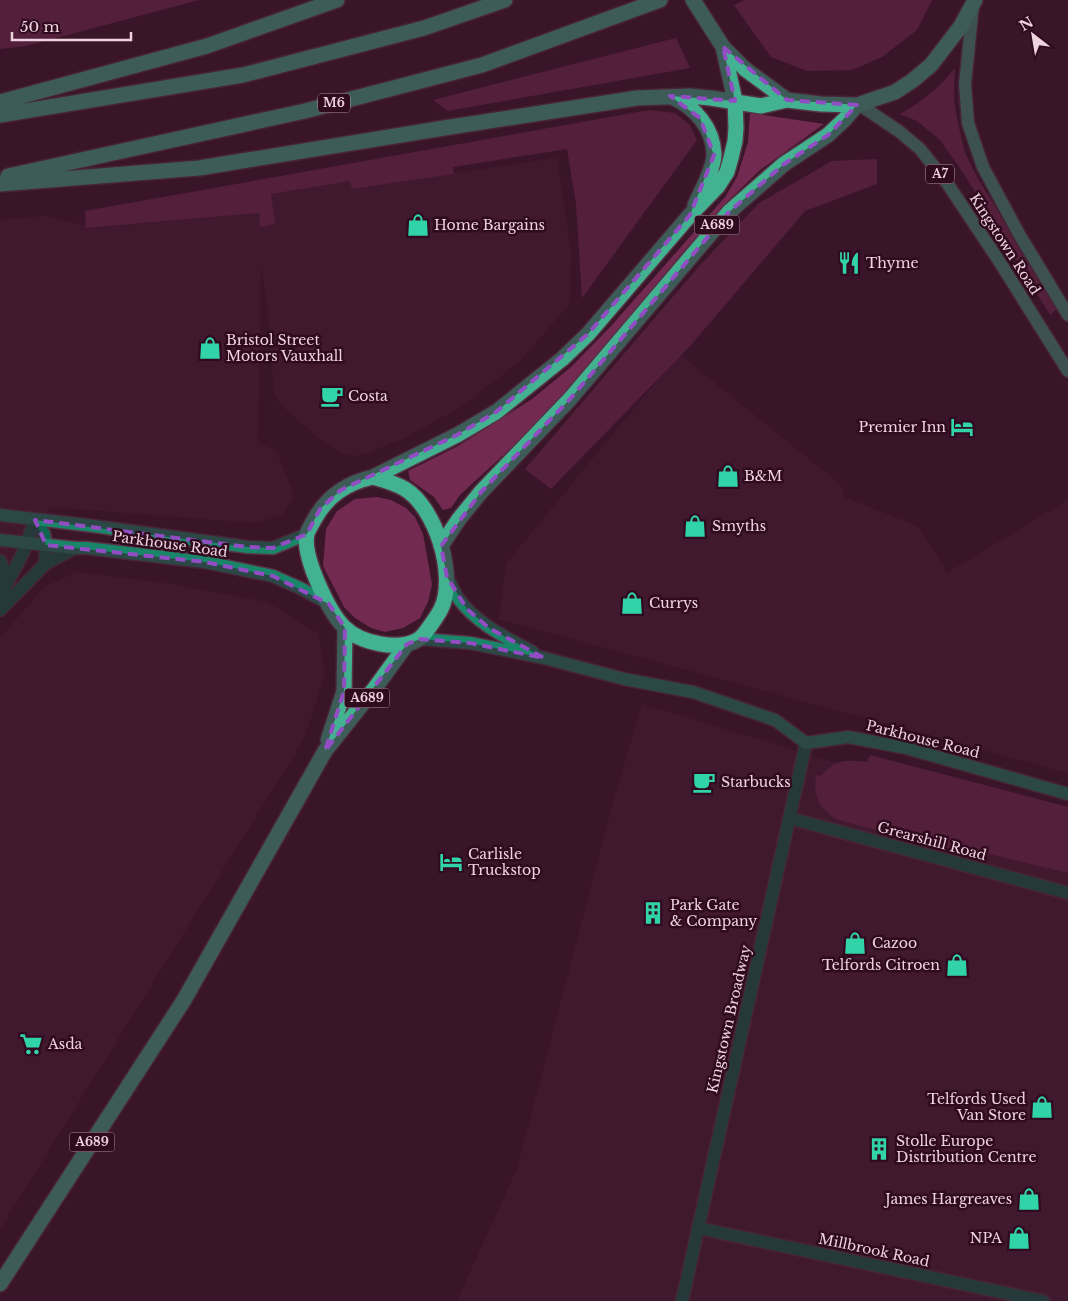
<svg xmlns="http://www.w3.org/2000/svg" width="1068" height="1301" viewBox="0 0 1068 1301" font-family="'Libre Baskerville',serif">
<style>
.built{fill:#4a1d34}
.green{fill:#722a51}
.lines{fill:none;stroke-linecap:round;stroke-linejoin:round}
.street-casing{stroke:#583346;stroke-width:15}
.secondary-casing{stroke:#583346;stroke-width:15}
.primary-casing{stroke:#583346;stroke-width:15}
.highway-casing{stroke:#583346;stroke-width:18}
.street{stroke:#0f654f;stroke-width:12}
.secondary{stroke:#198569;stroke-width:12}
.primary{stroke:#419b7f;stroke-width:12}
.highway{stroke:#42b290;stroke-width:15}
.marked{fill:none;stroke:#924dc5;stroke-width:4;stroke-dasharray:10 6;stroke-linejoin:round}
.labels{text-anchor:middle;stroke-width:5;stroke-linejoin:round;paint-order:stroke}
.shield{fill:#300a1f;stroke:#b597a5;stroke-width:1}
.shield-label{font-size:12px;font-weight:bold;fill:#eed3df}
.poi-label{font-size:14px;fill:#eed3df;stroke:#300a1f;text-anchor:start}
.street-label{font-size:14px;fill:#eed3df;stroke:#300a1f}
</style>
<rect width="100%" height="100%" fill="#3b1529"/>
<!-- built -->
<path class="built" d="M557 158 571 252 570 303 519 362 459 408 404 438 367 453 354 456 342 453 319 438 281 405 274 392 267 301 261 264 258 443 276 451 294 495 282 515 256 523 50 507 0 578V220L43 216 96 228 259 213 260 226 271 194 350 181 352 189Z
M679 354 841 485 844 497 919 527 947 573 1068 500V773L499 619 506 564Z
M77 572 164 583 267 602 318 634 325 675 304 739 0 1229V638L44 587Z
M642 704 1068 833V1301H457L517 1169 613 803Z"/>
<!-- green -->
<path class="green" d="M0 0H199L26 46 0 49Z
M745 0H932L917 30 882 57 852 70 807 71 771 57 734 5Z
M676 38 690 68 448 111 433 100Z
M955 68 954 101 958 123 965 153 978 179 1058 308 1050 315 964 174 940 140 917 121 900 114C924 100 937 90 955 68Z
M649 110 675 113 689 124 697 140 582 298 576 204 567 149 453 167 454 174 352 189 350 181 271 194 275 224 260 227 259 213 86 228 85 211Z
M750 113 824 124 760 170 727 202 683 252 574 384 519 441 475 481 460 495 451 508 443 510 434 497 410 480 408 471 458 446 532 399 571 367 611 326 725 197 737 177 748 142Z
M877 159V184L805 211 691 345 551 489 525 469 701 264 759 203 832 161Z
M377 497 391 500 406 508 415 517 423 534 432 584 428 602 420 618 403 628 385 632 371 628 355 618 344 607 323 566 326 529 337 511 355 499Z
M870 755 1068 807V873L977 851 954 850 890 834 835 819 823 808 818 800 815 789 816 775 821 776C837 758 845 760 867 762Z"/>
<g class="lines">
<defs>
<path id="street" d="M35 520 44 534 46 545 45 564
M0 561 5 573V587
M0 603 5 587 23 553 35 520
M0 610 45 564 75 548
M789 818 1068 893
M698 1228 1043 1301
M682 1301 806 743"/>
<path id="secondary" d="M0 515 86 525 248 547 273 548 307 534
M0 540 75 548H86L205 562 273 576 300 588 329 604
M447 577C451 584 454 592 458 598 477 624 505 637 533 652
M420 639 470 643 544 658 624 679 693 692 775 720 806 743 848 737 906 748 1068 794"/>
<path id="primary" d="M973 6 965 84 968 123 983 167 1019 234 1068 315
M860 105 900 132 920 149 947 183 999 261 1068 371"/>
<path id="highway" d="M693 0 723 47 745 69 787 100 821 104 857 105 895 92 912 81 931 65 961 26 975 0
M672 97C695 107 713 128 714 154 714 169 701 191 695 205
M0 102 207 46 337 0
M0 115 243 75 424 28 505 0
M8 176 305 111 482 65 660 0
M0 184 199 168 444 128 637 98 689 96 711 98 761 106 787 100
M373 477 457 435 496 412 562 359 588 334 690 215 718 186 727 172 731 158 735 141 736 128 735 101 723 47
M373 477C384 480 395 483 405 489 436 508 457 576 441 609 438 615 424 636 419 639 399 652 360 643 344 627 329 612 302 556 307 534 308 530 312 524 314 520 327 496 346 483 373 477Z
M441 546 459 519 481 492 570 399 729 212 784 164 828 135 845 119 857 105
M328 740 344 691 345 628
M0 1284 184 1000 325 751 375 688 407 644"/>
</defs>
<!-- street casing -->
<use href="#street" class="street-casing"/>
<!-- secondary casing -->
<use href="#secondary" class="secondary-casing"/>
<!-- primary casing -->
<use href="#primary" class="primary-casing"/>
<!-- highway casing -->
<use href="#highway" class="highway-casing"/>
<!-- street -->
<use href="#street" class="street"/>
<!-- secondary -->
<use href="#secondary" class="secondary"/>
<!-- primary -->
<use href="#primary" class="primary"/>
<!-- highway -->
<use href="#highway" class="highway"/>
</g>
<!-- marked area -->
<path d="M0 0H1068V1301H0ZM723 47 787 100 857 105 828 135 784 164 729 212 570 399 481 492 441 546 447 577 467 609 489 628 544 658 470 643 420 639 407 644 325 751 344 691 345 628 329 604 273 576 205 562 46 545 35 520 248 547 273 548 307 534 320 509 341 490 457 435 496 412 588 334 690 215 714 155 700 118 670 96 735 101Z" fill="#3b1529" fill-opacity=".55" fill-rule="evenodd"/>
<path class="marked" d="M723 47 787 100 857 105 828 135 784 164 729 212 570 399 481 492 441 546 447 577 467 609 489 628 544 658 470 643 420 639 407 644 325 751 344 691 345 628 329 604 273 576 205 562 46 545 35 520 248 547 273 548 307 534 320 509 341 490 457 435 496 412 588 334 690 215 714 155 700 118 670 96 735 101Z"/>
<!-- icons -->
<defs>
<symbol id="shop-bare" viewBox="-9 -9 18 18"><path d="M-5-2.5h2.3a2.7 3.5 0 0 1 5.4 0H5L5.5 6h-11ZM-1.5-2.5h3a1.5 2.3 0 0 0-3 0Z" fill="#31d4a9" stroke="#300a1f" stroke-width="2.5" paint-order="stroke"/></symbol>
<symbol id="restaurant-bare" viewBox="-9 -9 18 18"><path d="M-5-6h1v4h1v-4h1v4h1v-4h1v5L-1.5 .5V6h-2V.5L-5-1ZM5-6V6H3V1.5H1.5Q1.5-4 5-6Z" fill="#31d4a9" stroke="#300a1f" stroke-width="2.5" paint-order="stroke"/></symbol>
<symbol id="cafe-bare" viewBox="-9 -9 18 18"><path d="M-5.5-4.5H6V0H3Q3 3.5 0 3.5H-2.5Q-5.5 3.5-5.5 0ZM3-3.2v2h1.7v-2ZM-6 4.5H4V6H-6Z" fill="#31d4a9" stroke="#300a1f" stroke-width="2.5" paint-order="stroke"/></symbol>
<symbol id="hotel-bare" viewBox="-9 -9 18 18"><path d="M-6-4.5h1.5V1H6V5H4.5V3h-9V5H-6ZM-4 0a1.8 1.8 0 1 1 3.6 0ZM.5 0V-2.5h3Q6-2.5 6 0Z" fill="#31d4a9" stroke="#300a1f" stroke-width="2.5" paint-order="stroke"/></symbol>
<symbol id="building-bare" viewBox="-9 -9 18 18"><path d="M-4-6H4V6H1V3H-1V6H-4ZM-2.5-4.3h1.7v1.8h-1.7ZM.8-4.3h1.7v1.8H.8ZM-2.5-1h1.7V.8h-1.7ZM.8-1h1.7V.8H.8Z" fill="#31d4a9" stroke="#300a1f" stroke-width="2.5" paint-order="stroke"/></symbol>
<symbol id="supermarket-bare" viewBox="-9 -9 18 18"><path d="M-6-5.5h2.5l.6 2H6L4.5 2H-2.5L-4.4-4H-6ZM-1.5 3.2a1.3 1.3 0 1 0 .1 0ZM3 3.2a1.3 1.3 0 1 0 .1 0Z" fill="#31d4a9" stroke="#300a1f" stroke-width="2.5" paint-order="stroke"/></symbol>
</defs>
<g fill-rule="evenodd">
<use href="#shop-bare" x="402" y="209" width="32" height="32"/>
<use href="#restaurant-bare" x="833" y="247" width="32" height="32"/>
<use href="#shop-bare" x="194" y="332" width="32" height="32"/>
<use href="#cafe-bare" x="316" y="380" width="32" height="32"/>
<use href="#hotel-bare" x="946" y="411" width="32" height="32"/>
<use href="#shop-bare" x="712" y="460" width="32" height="32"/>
<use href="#shop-bare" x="679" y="510" width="32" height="32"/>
<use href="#shop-bare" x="616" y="587" width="32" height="32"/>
<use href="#cafe-bare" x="688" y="766" width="32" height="32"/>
<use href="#hotel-bare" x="435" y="846" width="32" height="32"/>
<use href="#building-bare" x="637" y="897" width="32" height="32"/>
<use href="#shop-bare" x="839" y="927" width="32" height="32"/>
<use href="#shop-bare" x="941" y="949" width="32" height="32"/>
<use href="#supermarket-bare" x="15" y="1028" width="32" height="32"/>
<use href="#shop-bare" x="1026" y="1091" width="32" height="32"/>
<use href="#building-bare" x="863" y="1133" width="32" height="32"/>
<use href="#shop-bare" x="1013" y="1183" width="32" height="32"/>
<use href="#shop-bare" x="1003" y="1222" width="32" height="32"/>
</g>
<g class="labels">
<!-- shield labels -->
<g class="shield">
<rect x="318" y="93.5" width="32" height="19" rx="4"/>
<rect x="926" y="164.5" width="28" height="19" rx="4"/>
<rect x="694.5" y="215.5" width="45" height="19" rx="4"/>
<rect x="344.5" y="688.5" width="45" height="19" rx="4"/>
<rect x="69.5" y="1132.5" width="45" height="19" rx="4"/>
</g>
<g class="shield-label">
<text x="334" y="107">M6</text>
<text x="940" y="178">A7</text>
<text x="717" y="229">A689</text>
<text x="367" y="702">A689</text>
<text x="92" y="1146">A689</text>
</g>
<!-- poi labels -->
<g class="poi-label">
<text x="434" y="230">Home Bargains</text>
<text x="866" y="268">Thyme</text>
<text x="226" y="345">Bristol Street<tspan x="226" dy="16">Motors Vauxhall</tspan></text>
<text x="348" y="401">Costa</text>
<text x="946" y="432" text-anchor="end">Premier Inn</text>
<text x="744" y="481">B&amp;M</text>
<text x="712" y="531">Smyths</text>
<text x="649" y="608">Currys</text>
<text x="721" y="787">Starbucks</text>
<text x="468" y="859">Carlisle<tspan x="468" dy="16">Truckstop</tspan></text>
<text x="670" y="910">Park Gate<tspan x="670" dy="16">&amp; Company</tspan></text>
<text x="872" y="948">Cazoo</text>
<text x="940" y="970" text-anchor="end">Telfords Citroen</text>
<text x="48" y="1049">Asda</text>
<text x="1026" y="1104" text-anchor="end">Telfords Used<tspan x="1026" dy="16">Van Store</tspan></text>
<text x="896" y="1146">Stolle Europe<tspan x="896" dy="16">Distribution Centre</tspan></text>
<text x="1012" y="1204" text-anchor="end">James Hargreaves</text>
<text x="1002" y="1243" text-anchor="end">NPA</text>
</g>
<!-- street labels -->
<g class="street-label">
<text transform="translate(1005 244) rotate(57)" y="5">Kingstown Road</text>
<text transform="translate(170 544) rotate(8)" y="5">Parkhouse Road</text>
<text transform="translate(923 739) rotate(14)" y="5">Parkhouse Road</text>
<text transform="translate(932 841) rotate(15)" y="5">Grearshill Road</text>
<text transform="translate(729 1019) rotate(-77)" y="5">Kingstown Broadway</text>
<text transform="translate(874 1250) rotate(12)" y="5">Millbrook Road</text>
</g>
</g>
<!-- north arrow -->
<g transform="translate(1033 35) rotate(329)" stroke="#300a1f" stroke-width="4" paint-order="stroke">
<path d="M0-4L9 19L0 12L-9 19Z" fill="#eed3df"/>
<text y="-8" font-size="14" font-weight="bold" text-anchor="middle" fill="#eed3df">N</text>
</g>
<!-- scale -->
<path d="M12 32v8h119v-8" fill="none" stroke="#eed3df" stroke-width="2.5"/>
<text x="20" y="32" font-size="15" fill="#eed3df" stroke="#300a1f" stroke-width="4" paint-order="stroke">50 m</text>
</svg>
